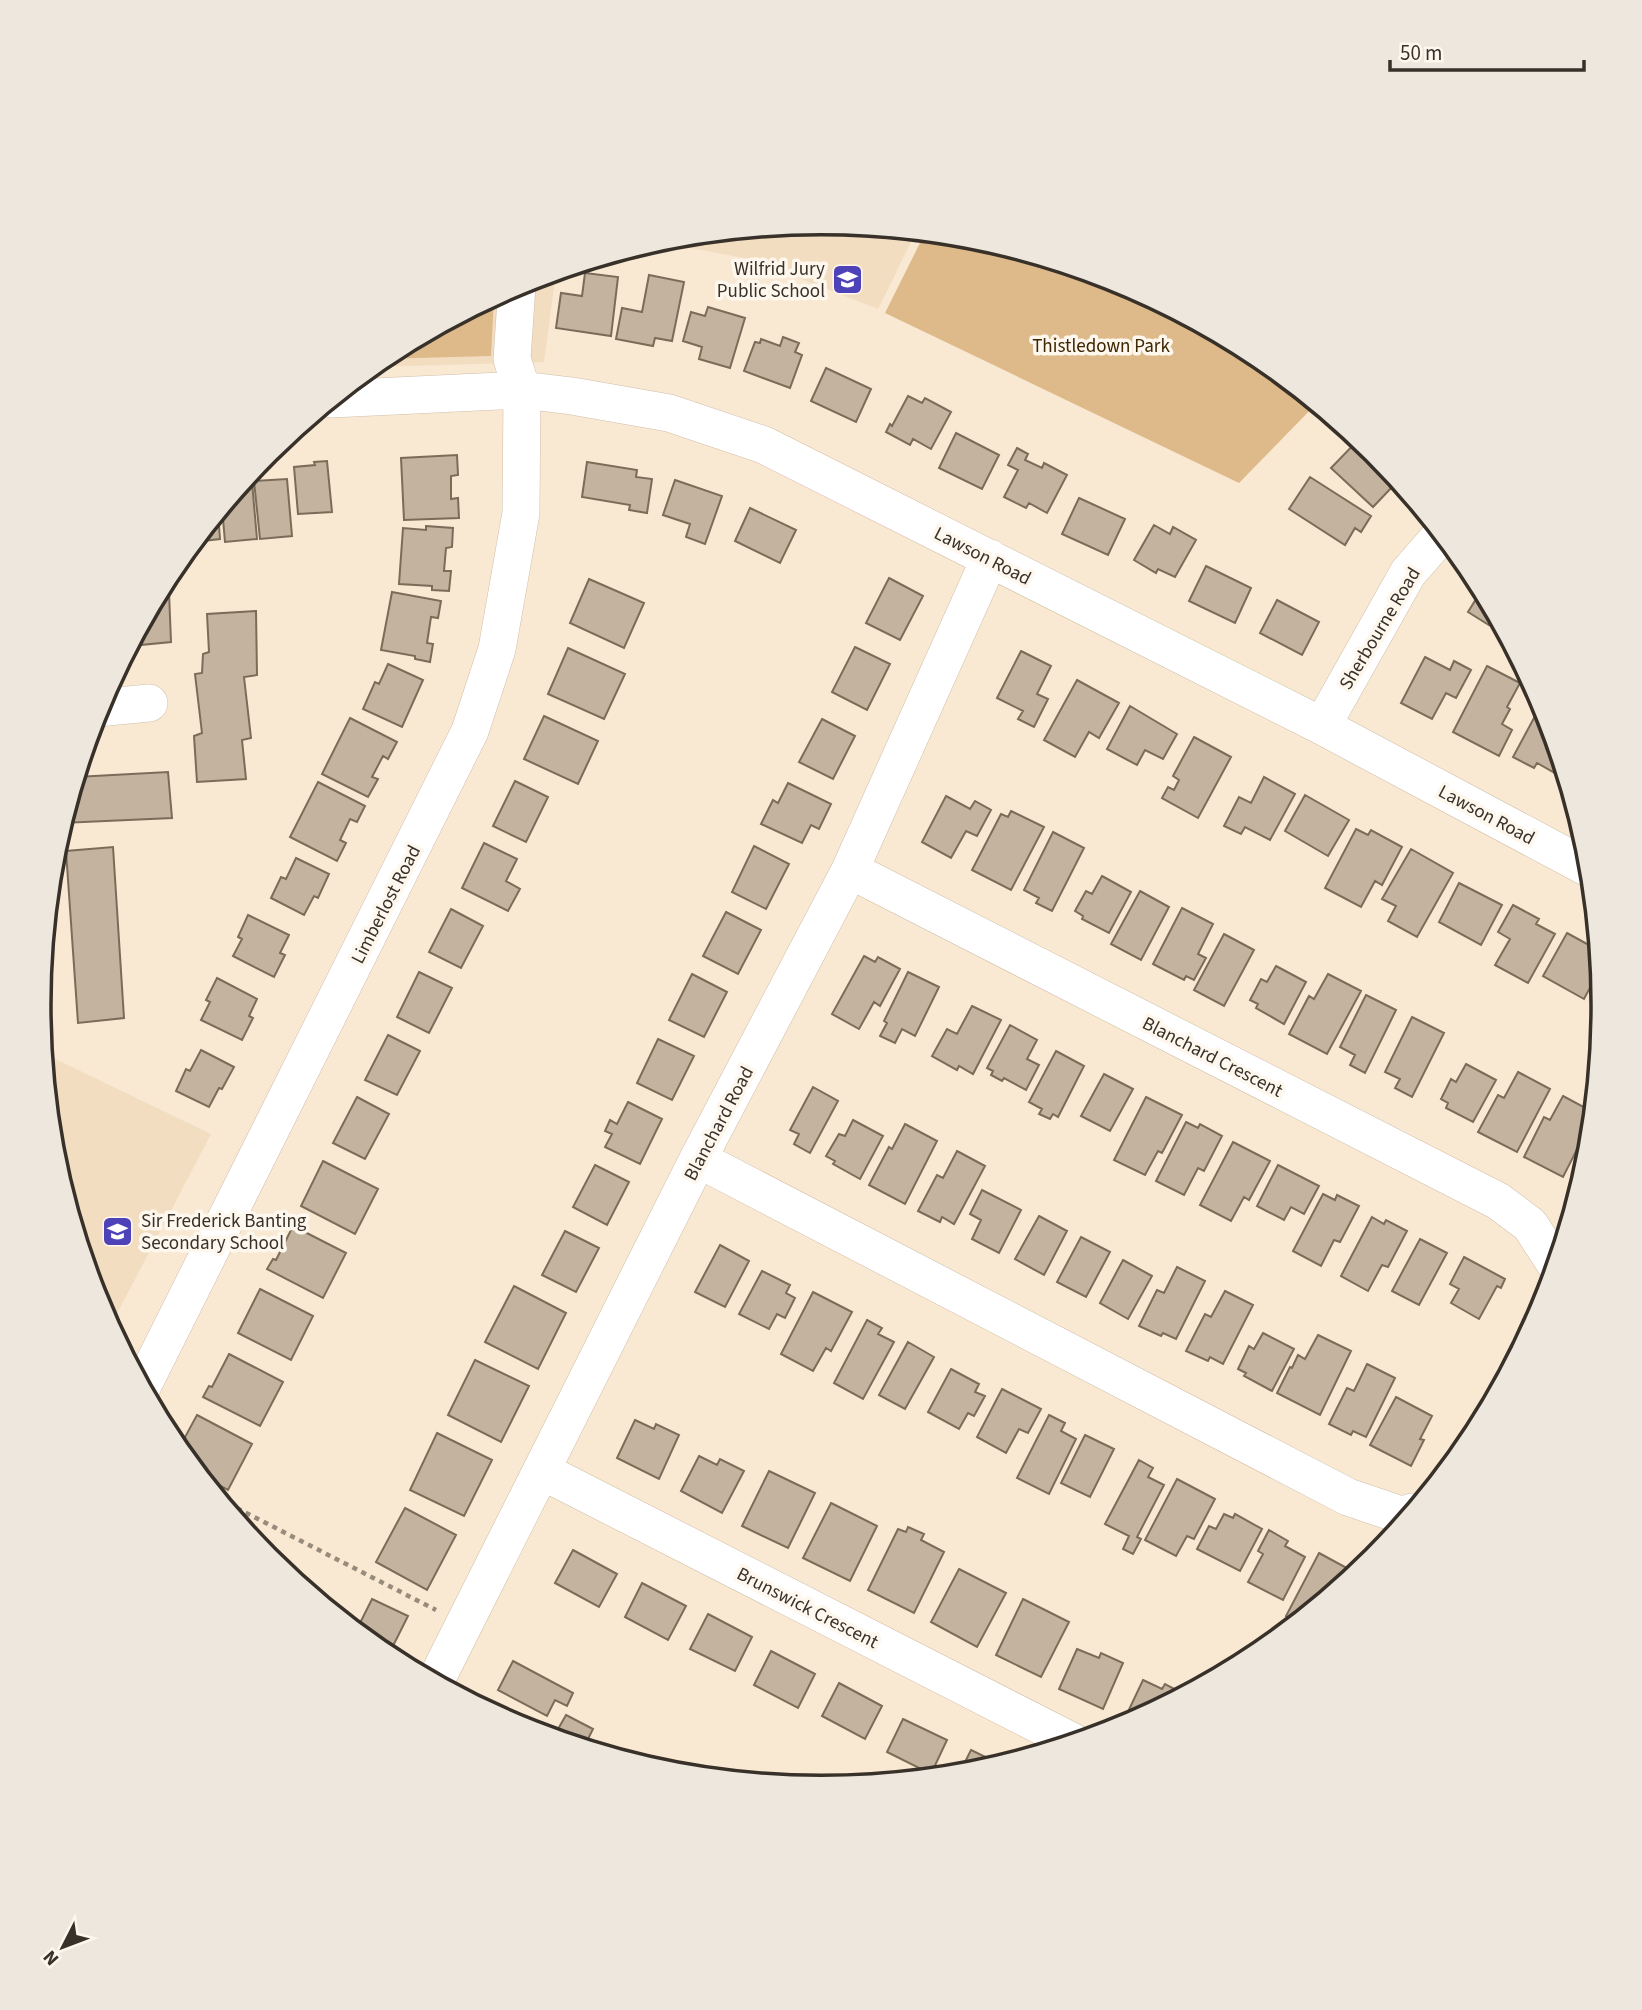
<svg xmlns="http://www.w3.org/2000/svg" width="1642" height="2010" viewBox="0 0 1642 2010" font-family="'Source Sans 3',sans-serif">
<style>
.built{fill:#f3ddc1}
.green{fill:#deba8b}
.building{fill:#c4b49f;stroke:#7b6c59;stroke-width:2}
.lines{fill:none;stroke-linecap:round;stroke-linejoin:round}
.minor-casing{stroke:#d0bfaa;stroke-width:38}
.path{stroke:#978b7c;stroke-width:4.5;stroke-dasharray:5 5;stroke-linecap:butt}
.minor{stroke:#fff;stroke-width:37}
.labels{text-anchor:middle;stroke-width:7;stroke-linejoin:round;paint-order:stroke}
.poi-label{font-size:19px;fill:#383129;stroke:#fef7ee;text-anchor:end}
.park-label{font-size:19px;fill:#3d2602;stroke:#fef7ee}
.street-label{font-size:19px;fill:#383129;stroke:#fef7ee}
.rim{fill:none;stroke:#383129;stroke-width:3.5}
</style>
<rect width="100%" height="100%" fill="#f9e8d2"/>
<!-- built -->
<path class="built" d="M821 223 916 232 878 309 753 260 656 241 669 237Z
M556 272 544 362 371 367 387 354 522 282Z
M43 1053 211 1134 110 1327 98 1304 53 1157Z"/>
<!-- green -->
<path class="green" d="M925 233 974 238 1121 282 1256 355 1316 404 1239 483 885 313Z
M494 297 491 356 380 359 387 354Z"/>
<!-- building -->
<path class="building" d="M585 273 618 277 611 336 556 328 561 293 582 296Z
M649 275 684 282 672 341 655 338 653 346 616 339 622 308 642 312Z
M708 307 745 318 730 368 699 359 702 347 683 341 691 312 705 316Z
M783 337 799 343 795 352 802 355 790 388 744 371 755 342 760 343 761 339 780 346Z
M826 368 871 389 856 422 811 401Z
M908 396 922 403 925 398 951 412 931 449 913 439 910 445 886 432 890 424 892 426Z
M956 433 999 455 982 489 939 468Z
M1359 439 1375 452 1400 482 1394 488 1393 486 1373 507 1331 468Z
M1017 448 1028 454 1025 460 1042 468 1044 463 1067 475 1047 513 1029 503 1026 508 1004 497 1018 470 1008 465Z
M457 455 458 475 451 476V499L458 498 459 518 404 520 401 458Z
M327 461 332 512 298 514 294 467 315 465 314 462Z
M587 462 637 470 636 477 652 479 647 513 629 510 630 505 582 497Z
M1310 477 1371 516 1361 532 1355 528 1345 545 1289 509Z
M287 479 292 536 260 539 254 481Z
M675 480 722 496 705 544 686 537 690 524 663 515Z
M252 482 257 539 225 542 222 507 242 483Z
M1079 498 1125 519 1108 555 1062 534Z
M750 508 796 530 780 563 735 541Z
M218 512 220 539 194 542Z
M1154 525 1170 534 1173 527 1196 540 1175 577 1158 569 1156 573 1134 560Z
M426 526 453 528 452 547 446 548 444 571H451L449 591 432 590V586L399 584 403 528 426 530Z
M1206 566 1251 588 1235 623 1189 601Z
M889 578 923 596 900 640 866 623Z
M589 579 644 603 624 648 570 623Z
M1481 591 1483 592 1503 629 1491 621 1489 625 1468 612Z
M169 592 171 642 130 646 158 593Z
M392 592 441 601 438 618 431 617 427 643 433 644 430 662 415 659V656L381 650Z
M1277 600 1319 622 1302 655 1260 633Z
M256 611 257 675 244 677 251 738 242 740 246 779 197 782 194 736 202 733 195 674 202 673 203 654 209 652 207 614Z
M855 647 890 664 867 710 832 692Z
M568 648 625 674 604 719 548 694Z
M1021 651 1051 666 1037 694 1048 699 1034 727 1018 719 1023 711 997 698Z
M1425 657 1450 670 1454 661 1471 670 1456 698 1446 693 1432 719 1401 703Z
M388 664 423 680 402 727 363 709 375 682 379 684Z
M1487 666 1520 683 1507 707 1510 709 1502 724 1512 730 1499 756 1453 732Z
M1077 680 1119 703 1099 738 1089 732 1075 757 1044 740Z
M1542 703 1564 773 1562 777 1537 763 1534 768 1513 757Z
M1130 706 1177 734 1163 759 1145 750 1137 765 1107 749Z
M544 716 598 741 578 784 524 759Z
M350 718 397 742 388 759 383 756 372 777 378 779 368 797 322 774Z
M822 719 855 736 833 779 799 762Z
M1194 737 1231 757 1198 818 1162 798 1168 787 1174 790 1179 780 1173 776Z
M168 772 172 818 62 823 76 777Z
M1264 777 1295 794 1270 840 1245 827 1241 834 1224 826 1239 797 1251 803Z
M515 781 548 797 526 842 493 826Z
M318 782 365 806 357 822 350 819 340 840 346 843 337 861 290 837Z
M788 783 831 804 819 829 811 825 802 843 761 824 773 800 778 803Z
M1305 795 1349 820 1328 856 1285 831Z
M946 796 970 809 975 801 991 810 977 836 966 831 951 858 922 842Z
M1011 811 1044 827 1011 890 972 870 1001 814 1008 817Z
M1356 829 1368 835 1371 830 1402 847 1382 885 1375 881 1361 907 1325 888Z
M1053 832 1084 848 1052 911 1036 903 1039 898 1024 890Z
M484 843 517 859 506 881 520 889 508 911 462 888Z
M754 846 789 864 766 909 732 892Z
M113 847 124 1018 78 1023 66 851Z
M1411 849 1453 873 1417 937 1388 921 1396 906 1382 899Z
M296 858 329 874 318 898 314 896 304 915 271 898 281 877 286 879Z
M1102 876 1131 892 1109 933 1082 919 1083 916 1075 911 1086 891 1092 894Z
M1459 883 1502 905 1481 945 1439 922Z
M1140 891 1169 907 1141 960 1111 944Z
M1513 905 1539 919 1536 924 1555 934 1528 983 1495 965 1510 939 1498 932Z
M1182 908 1213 924 1198 954 1206 958 1194 980 1186 976 1184 980 1153 964Z
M451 909 483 926 461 968 429 952Z
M726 912 761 930 738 974 703 956Z
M248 915 289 935 280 953 285 955 274 977 233 956 242 939 238 937Z
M1567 933 1598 950 1600 969 1584 999 1543 976Z
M1224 934 1254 950 1224 1006 1194 990Z
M864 956 875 962 878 957 900 969 880 1006 874 1002 859 1029 832 1014Z
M1276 966 1306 982 1284 1024 1256 1008 1258 1004 1250 1000 1261 979 1267 982Z
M419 972 452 988 429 1033 397 1017Z
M908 972 939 987 915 1036 902 1029 895 1043 880 1036 887 1023 884 1021Z
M692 974 727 992 704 1037 669 1020Z
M1328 974 1361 991 1327 1054 1289 1034 1309 996 1314 999Z
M217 978 257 999 249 1016 253 1018 242 1040 201 1020 210 1002 206 1000Z
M1366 995 1396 1010 1365 1073 1350 1065 1355 1055 1340 1047Z
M1603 996V1005L1602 1022 1592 1017Z
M972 1006 1001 1020 973 1074 959 1066 957 1070 932 1056 947 1029 957 1034Z
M1412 1017 1444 1033 1412 1097 1395 1088 1400 1079 1385 1072Z
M1010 1025 1037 1040 1027 1059 1039 1065 1026 1090 1004 1078 1002 1081 991 1075 993 1071 987 1068Z
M388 1035 420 1051 397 1095 365 1080Z
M658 1039 694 1056 672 1100 637 1083Z
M201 1050 234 1067 222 1089 219 1088 209 1107 176 1091 186 1069 190 1071Z
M1056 1051 1084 1066 1058 1117 1053 1114 1050 1119 1039 1114 1042 1109 1029 1102Z
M1466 1064 1496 1080 1473 1122 1446 1108 1448 1103 1441 1099 1451 1079 1456 1082Z
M1518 1072 1550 1089 1517 1152 1478 1132 1498 1095 1504 1098Z
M1104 1074 1133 1089 1110 1131 1081 1116Z
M813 1087 838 1101 810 1153 794 1144 799 1134 790 1130Z
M1563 1096 1593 1112 1592 1120 1563 1177 1524 1157 1544 1117 1550 1120Z
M357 1097 389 1114 365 1159 333 1143Z
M1146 1097 1182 1115 1162 1153 1158 1151 1145 1175 1114 1160Z
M628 1102 662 1119 640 1164 605 1147 612 1134 605 1131 610 1120 617 1124Z
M853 1120 883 1136 860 1179 833 1164 835 1161 826 1156 839 1134 845 1136Z
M1186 1122 1198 1128 1200 1124 1222 1136 1204 1171 1198 1168 1184 1195 1156 1181Z
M905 1124 937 1141 905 1204 869 1185 889 1147 892 1149Z
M1233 1142 1270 1161 1249 1200 1244 1197 1231 1221 1200 1205Z
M957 1151 985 1166 954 1224 942 1217 940 1222 918 1211 937 1175 943 1178Z
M323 1161 378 1189 355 1234 301 1206Z
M595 1165 629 1182 607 1225 573 1207Z
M1278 1165 1319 1186 1304 1214 1291 1207 1284 1220 1257 1206Z
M982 1190 1021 1210 999 1253 972 1239 981 1220 970 1214Z
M1323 1194 1335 1200 1337 1195 1359 1206 1340 1242 1334 1240 1321 1266 1293 1251Z
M1039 1216 1067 1231 1044 1275 1015 1259Z
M1372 1217 1384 1224 1386 1220 1407 1231 1388 1267 1382 1265 1368 1291 1341 1276Z
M293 1226 346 1253 323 1298 267 1269 273 1259 276 1260Z
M565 1231 599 1248 576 1292 542 1275Z
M1081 1237 1110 1252 1086 1297 1057 1282Z
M1420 1239 1447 1253 1419 1305 1392 1291Z
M720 1245 749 1261 725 1307 695 1292Z
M1464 1257 1505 1279 1501 1288 1497 1286 1479 1319 1451 1303 1459 1289 1450 1284Z
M1123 1260 1152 1276 1128 1319 1100 1303Z
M1177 1267 1205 1281 1176 1339 1163 1333 1161 1336 1139 1326 1157 1290 1164 1293Z
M762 1271 790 1285 786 1293 795 1298 785 1318 777 1314 769 1329 739 1314Z
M514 1286 566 1313 538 1369 485 1342Z
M260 1289 313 1316 291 1360 238 1333Z
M1225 1291 1253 1305 1223 1364 1210 1357 1208 1361 1186 1351 1205 1314 1211 1317Z
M813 1292 852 1312 831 1351 826 1348 813 1371 781 1354Z
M867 1320 882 1328 878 1334 894 1342 863 1399 834 1383Z
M1263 1333 1294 1349 1272 1391 1244 1376 1246 1373 1238 1369 1249 1346 1254 1349Z
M1318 1335 1351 1351 1320 1415 1277 1393 1290 1367 1292 1368 1298 1355 1305 1359Z
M908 1342 934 1357 905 1409 879 1395Z
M229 1354 283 1382 260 1426 203 1397 209 1386 212 1387Z
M475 1360 529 1386 501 1442 448 1415Z
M1367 1364 1395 1378 1366 1437 1353 1431 1351 1435 1329 1424 1347 1388 1354 1391Z
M951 1369 979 1384 975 1392 985 1396 974 1416 968 1413 959 1429 928 1412Z
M1002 1389 1041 1409 1028 1433 1019 1429 1006 1453 977 1437Z
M1396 1397 1432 1416 1420 1439 1424 1440 1411 1466 1370 1445Z
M197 1415 252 1444 228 1490 200 1475 178 1450Z
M1049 1415 1065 1423 1061 1431 1076 1439 1049 1494 1017 1478Z
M635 1420 654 1429 656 1424 679 1435 659 1479 617 1458Z
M437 1433 492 1460 464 1516 410 1490Z
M1085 1435 1114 1449 1090 1497 1061 1483Z
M699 1456 717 1465 720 1459 744 1471 722 1513 681 1491Z
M1139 1460 1153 1468 1148 1477 1164 1485 1137 1537 1141 1539 1133 1554 1123 1549 1129 1536 1105 1524Z
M769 1471 815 1493 788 1548 742 1526Z
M1177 1479 1215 1499 1194 1539 1187 1536 1176 1556 1145 1540Z
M831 1503 877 1526 850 1581 803 1558Z
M405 1508 456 1535 427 1590 376 1562Z
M1224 1514 1233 1518 1235 1514 1262 1529 1240 1571 1197 1549 1209 1526 1216 1529Z
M908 1527 924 1534 921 1540 944 1552 914 1613 868 1590 898 1529 906 1532Z
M1269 1530 1288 1541 1285 1546 1305 1557 1283 1600 1248 1582 1263 1554 1258 1551Z
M573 1550 617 1574 599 1607 555 1583Z
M1319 1553 1356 1573 1297 1622 1286 1616Z
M959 1569 1006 1593 977 1647 931 1622Z
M642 1583 686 1606 668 1640 625 1617Z
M372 1599 408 1616 388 1656 356 1631Z
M1023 1599 1069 1622 1041 1677 996 1655Z
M708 1614 752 1637 735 1671 690 1649Z
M1077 1649 1099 1658 1101 1653 1123 1663 1103 1709 1059 1689Z
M771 1651 815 1674 798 1708 754 1685Z
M513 1661 573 1693 567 1706 555 1700 547 1716 498 1690Z
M1143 1680 1162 1689 1165 1684 1184 1694 1132 1721 1125 1718Z
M839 1683 882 1706 865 1739 822 1716Z
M566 1715 593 1729 584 1747 553 1738Z
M903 1719 947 1740 931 1774 887 1752Z
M971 1750 1000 1764 973 1773 959 1774Z
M709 1770 731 1777 730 1779 707 1776Z"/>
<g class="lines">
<defs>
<path id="minor" d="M332 399 522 390 572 396 669 413 764 445 1322 726 1590 869
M97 708 149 703
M1322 726 1408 573 1442 534
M850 870 1498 1201 1530 1225 1556 1265
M698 1159 1348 1497 1401 1515 1412 1512
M142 1387 470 731 497 649 521 513 522 390 512 359 517 285
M542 1471 1073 1742
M435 1682 698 1159 850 870 990 558"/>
</defs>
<!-- minor casing -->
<use href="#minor" class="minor-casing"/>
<!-- path -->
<path class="path" d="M63 1188 66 1194V1199
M219 1499 436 1610"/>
<!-- minor -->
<use href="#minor" class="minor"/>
</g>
<!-- icons -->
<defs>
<symbol id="school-square" viewBox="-11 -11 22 22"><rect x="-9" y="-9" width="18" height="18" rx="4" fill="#4e42b9" stroke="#fef7ee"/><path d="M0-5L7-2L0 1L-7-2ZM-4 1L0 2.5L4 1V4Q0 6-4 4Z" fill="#fff"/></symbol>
</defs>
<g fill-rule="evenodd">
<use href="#school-square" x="830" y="262" width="35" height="35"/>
<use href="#school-square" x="100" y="1214" width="35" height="35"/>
</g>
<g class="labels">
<!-- poi labels -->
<g class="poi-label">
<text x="825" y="275">Wilfrid Jury<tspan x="825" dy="22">Public School</tspan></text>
<text x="141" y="1227" text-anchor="start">Sir Frederick Banting<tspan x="141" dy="22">Secondary School</tspan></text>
</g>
<!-- park labels -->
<g class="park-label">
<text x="1101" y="352">Thistledown Park</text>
</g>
<!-- street labels -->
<g class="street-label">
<text transform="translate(983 555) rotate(27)" y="7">Lawson Road</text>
<text transform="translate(1379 628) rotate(-59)" y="7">Sherbourne Road</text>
<text transform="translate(1487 814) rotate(28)" y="7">Lawson Road</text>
<text transform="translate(385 904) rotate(-63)" y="7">Limberlost Road</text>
<text transform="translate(1213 1056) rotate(27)" y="7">Blanchard Crescent</text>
<text transform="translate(718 1123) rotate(-62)" y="7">Blanchard Road</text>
<text transform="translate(808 1607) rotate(27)" y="7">Brunswick Crescent</text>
</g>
</g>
<!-- crop -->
<path d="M0 0H1642V2010H0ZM51 1005a770 770 0 1 1 1540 0a770 770 0 1 1-1540 0Z" fill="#eee7de" fill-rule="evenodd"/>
<path class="rim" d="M51 1005a770 770 0 1 1 1540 0a770 770 0 1 1-1540 0Z"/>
<!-- north arrow -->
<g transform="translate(63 1947) rotate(228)" stroke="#fef7ee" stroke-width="5" paint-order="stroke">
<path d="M0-5L12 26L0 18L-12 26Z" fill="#383129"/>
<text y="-10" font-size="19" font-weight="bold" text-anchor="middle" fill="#383129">N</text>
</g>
<!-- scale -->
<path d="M1390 60v10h194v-10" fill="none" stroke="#383129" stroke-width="3.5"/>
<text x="1400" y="60" font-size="21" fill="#383129" stroke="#fef7ee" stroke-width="5" paint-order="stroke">50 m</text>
</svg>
